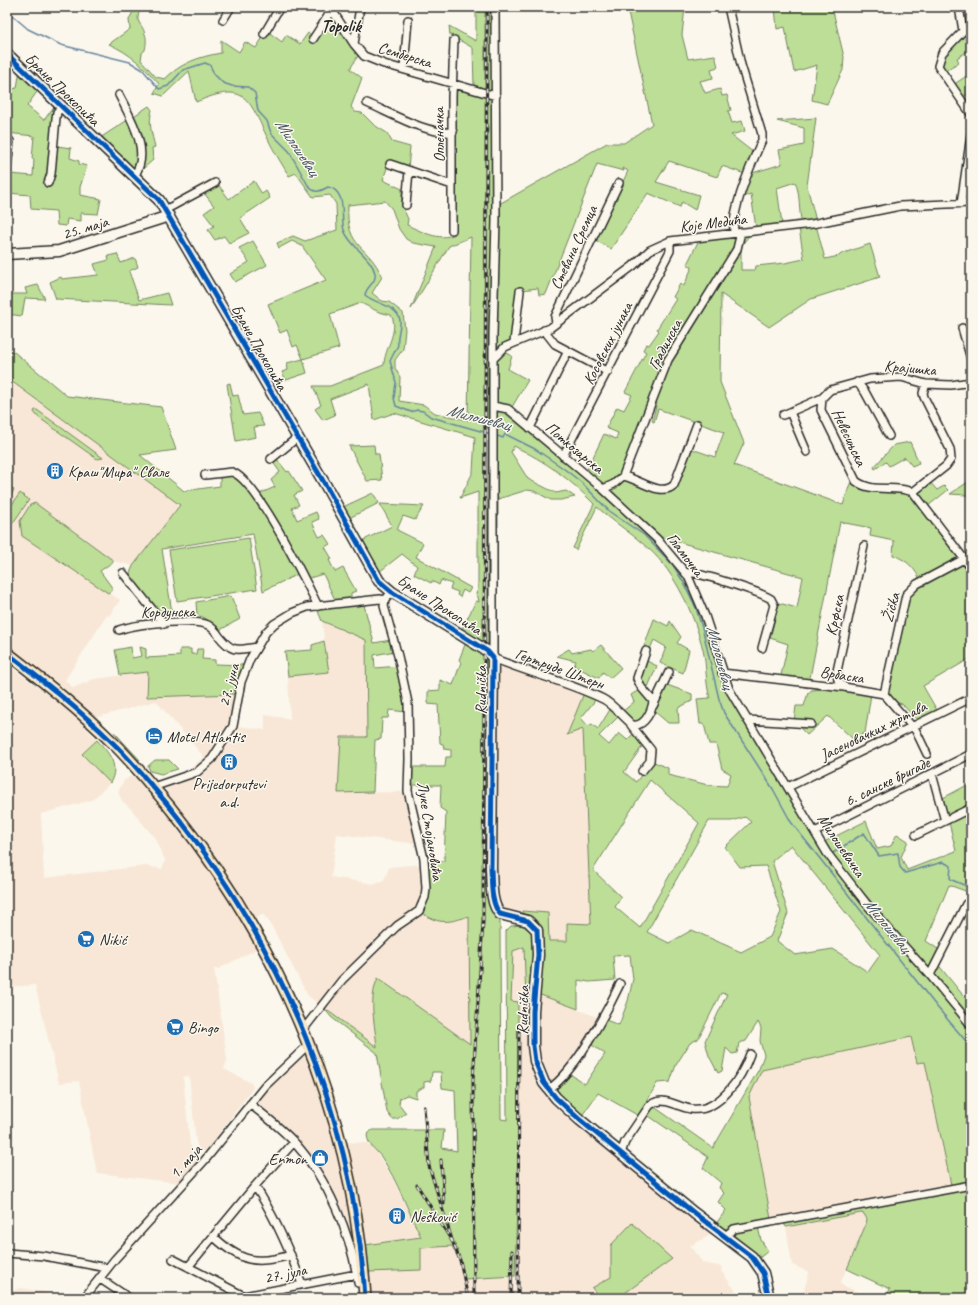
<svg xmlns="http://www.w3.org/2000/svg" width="978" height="1305" viewBox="0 0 978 1305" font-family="Caveat,sans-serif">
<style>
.built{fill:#f8e7d6}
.green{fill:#bdde97;stroke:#748461;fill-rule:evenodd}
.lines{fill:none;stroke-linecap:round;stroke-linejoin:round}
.stream{stroke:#68869f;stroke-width:1.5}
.street-casing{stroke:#2b2b2b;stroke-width:10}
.secondary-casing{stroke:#2b2b2b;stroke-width:13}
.primary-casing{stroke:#2b2b2b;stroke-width:14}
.street{stroke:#fbf7ec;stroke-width:7}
.secondary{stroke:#fbf7ec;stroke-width:10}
.primary{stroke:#fbddab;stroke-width:11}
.rail-casing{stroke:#2b2b2b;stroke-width:3}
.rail{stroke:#fbf7ec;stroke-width:1.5;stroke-dasharray:4.5;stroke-linecap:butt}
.cycleway-casing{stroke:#fbf7ec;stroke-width:8}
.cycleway{stroke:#0057b8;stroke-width:5}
.labels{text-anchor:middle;stroke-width:3;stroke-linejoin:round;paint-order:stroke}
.street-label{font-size:16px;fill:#2b2b2b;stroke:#fbf7ec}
.poi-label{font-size:16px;fill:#2b2b2b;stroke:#fbf7ec;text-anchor:start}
.water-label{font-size:17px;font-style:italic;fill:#495865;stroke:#fbf7ec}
.quarter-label{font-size:18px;font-weight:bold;fill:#2b2b2b;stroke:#fbf7ec}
</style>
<rect width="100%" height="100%" fill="#fbf7ec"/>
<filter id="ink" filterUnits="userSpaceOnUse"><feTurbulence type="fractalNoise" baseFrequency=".025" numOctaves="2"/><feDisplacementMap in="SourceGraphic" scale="8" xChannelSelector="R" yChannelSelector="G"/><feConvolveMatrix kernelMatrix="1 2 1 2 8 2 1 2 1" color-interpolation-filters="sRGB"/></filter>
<g filter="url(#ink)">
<!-- built -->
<path class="built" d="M7 378 180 505 133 566 114 561 35 503 30 505 20 521 22 536 120 600 109 616 107 615 65 680 73 688 94 679 148 672V697L236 694 230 728 239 731V726L265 730V715L290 719 288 676 328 672 322 621 366 640 367 737 338 793 405 792 418 844 337 834 331 877 374 884 382 882 386 876 389 867 423 864 424 882 462 919 469 916 470 1045 378 978 373 992V1004L377 1047 308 996 270 923 263 914 254 919 218 861 163 792 204 757 156 701 94 718 63 690 7 647Z
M7 664 63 706 79 721 97 740 82 754 110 783 92 800 41 814 44 878 145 866 162 869 165 860 157 841 131 809 122 801 118 792 123 782 129 777H138L163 807 219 879 256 942V948L253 951 218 969H214L227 1060 224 1069 251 1083 253 1088 206 1151H202L198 1148 196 1141 189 1076 183 1077 190 1145 198 1159 197 1164 180 1183 97 1173 79 1081 59 1083 35 985 7 987Z
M502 667 584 693 567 735 583 728 591 924 567 941H548L522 915 501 911V901L497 900 495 843 496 677 499 669Z
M524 946 526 1001 531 1010 536 1074 714 1233 690 1246 703 1263 722 1267 721 1271 741 1298H618L671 1259 611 1245V1277L600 1298H518V1276L515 1277V1298H370L365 1245 353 1246 331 1189 314 1161 290 1133 258 1105 256 1101 301 1056H306L310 1059 344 1142 367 1143 376 1151 393 1179 421 1237 452 1246 459 1260 464 1279 515 1276 518 1164V1002H511L513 950Z
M538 994 597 1017 567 1072 550 1086 538 1056Z
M911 1037 917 1063 925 1062 951 1185 771 1219 749 1097 762 1070Z
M861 1213 865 1214 867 1219 866 1224 840 1284 862 1294 860 1298H802L809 1272 792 1265 786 1227Z
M20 1288 44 1292 57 1298H7V1293Z"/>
<!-- green -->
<path class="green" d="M135 7H141C134 25 141 20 145 34 147 38 146 46 145 50L142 53 141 60 156 77 165 79C181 63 198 57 221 53V40L239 52 245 42 256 48 267 31 282 42 286 35 300 44 308 33 314 36 330 9 359 54 350 69 362 78 351 107 355 112 362 113 374 125 387 133 392 142 410 147 408 169 389 162 383 180 402 189V206L408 219 407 225C421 231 439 242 455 234L453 222 456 92 458 90 485 96 483 646 461 631 476 601 479 602 478 597 476 594 478 589V492L460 498 473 472 475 437 394 413 374 420 369 384 330 399 335 415 323 420 315 409 321 405 313 386H330L384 365C384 349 400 330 391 315L379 312 361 303 330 314 339 348 303 359 307 373 286 380 282 372 288 370 287 363 303 359 297 345 293 347 287 330 280 333 268 304 326 280 302 246 292 241 279 248 277 243 293 236 305 241 337 230 336 204 330 195 313 197 296 173 289 176C282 164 274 152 268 139 248 98 246 81 196 102L189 71 163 96 154 93 159 84C143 66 131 54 109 44L130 29 129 20ZM385 201 392 209 399 229 406 239 413 243 436 247 411 309 449 246 471 237 468 420 435 413 424 405 399 401 400 377 395 368V360L403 349 405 330 403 313 389 302 382 301 372 293 382 277C370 245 345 250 348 205Z
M476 7H485V91L474 88 473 48 450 35 449 26 476 41Z
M489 7H493V90L488 92Z
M627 7H685L682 35 688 59 715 55 718 67 711 69 713 78 700 81 705 93 720 89 722 96 727 95 731 110 728 111 732 123 742 121 745 131 731 135 754 153 745 174 722 166 717 177 669 161 656 182 699 195 695 210 682 202 680 207 648 193 611 249 595 240 628 171 623 168 624 171 597 164 546 294 539 295 538 288 521 290 516 339 499 348 512 356 508 369 528 380 512 407 496 402 490 429 487 428 488 97 493 98 492 208 607 143H624L652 124Z
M775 7H832L844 57 843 70 827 104 812 100 817 65 794 72 785 27 777 29Z
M968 33 971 38V49L957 58 959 62 945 71C931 56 959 41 968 33Z
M20 69 39 89 27 106 44 120 56 104 58 115 57 146 71 148 70 158 79 161V164L87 166 80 187V195L101 199 98 214 81 213V221L67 219 66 226 57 225 56 211 31 209 30 195 8 193 10 174 33 176 34 159H32L34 136 7 133V90L17 88Z
M971 73V92L963 97 953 85Z
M149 106 152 110C148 123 152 134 155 147L152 148 153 160 137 174 100 138Z
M816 118 807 186 816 221 802 224C798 209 801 195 795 182L777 188 782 224 756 228 751 194 740 198 749 174 782 164 779 150 804 145V128L777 121Z
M971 161V201L963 202 968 163Z
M254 181 262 194 266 191 270 198 240 218 249 233 229 243 224 236 215 240 208 230 214 226 204 213 214 206 201 189 217 183 229 199Z
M816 225 825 259 839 256 841 254 870 244 880 277 811 299 769 327 721 294 720 382 744 443 734 465 843 505 851 481 860 489 909 492 971 569V658L923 686 938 712 919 722 902 704 894 702 887 690 907 597 922 583C915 569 909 561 893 555L894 541 870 536 871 528 840 522 808 688 780 680 788 644 770 638 779 603 797 608 803 577 661 537 586 472 604 434 616 439 618 433 606 428 617 407 624 410 632 395 625 392 646 352 643 350 646 344 649 345 659 331 657 329 676 299 673 297 680 284 684 286 692 267 687 264 700 238 752 232 741 246V270H755L756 266 785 263 804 259 799 228ZM650 401 657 403 652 421 654 422 658 409 724 432 715 457 692 449 677 486 663 491 622 473Z
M253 241 267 265 235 282 230 274 249 262 239 248Z
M117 254 121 263 135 258 138 267 129 271 139 300 167 293 171 305 56 299 50 282 61 277 62 279 98 275 94 264 109 260 108 256Z
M38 285 45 299 25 298 22 316 7 314V294H27L25 288Z
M7 351 14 352 67 396 161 407 176 450 140 455 184 491 220 486V474L235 475 263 509 300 573 263 591 253 534 162 549 173 619 167 620 132 582 130 573 133 566 180 505 7 378Z
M230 383 233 396 238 395 243 415 258 413 264 426 254 427 256 437 236 441 227 384Z
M500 409 652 535 688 580 701 611 721 676 823 848 971 1025V1298H886L890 1289 847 1269 866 1224 867 1219 864 1214 861 1213 786 1227 783 1222 951 1185 925 1062 917 1063 911 1037 762 1070 749 1097 771 1219 720 1230 715 1225 726 1210 718 1202 724 1193 719 1188 721 1183 703 1168 708 1157 646 1114 653 1106 713 1148 759 1069 764 1055 760 1041 761 1028 758 1022 746 1041 739 1043 737 1053 732 1054 726 1048 722 1071 718 1073 709 1056 705 1041 727 994 721 993 698 1039 690 1043 676 1065 670 1082 657 1083 639 1116 598 1093 581 1117 550 1086 567 1072 585 1084 605 1054 589 1043 603 1019 619 1025 628 1001 633 979 630 955 613 956 615 980 589 982 578 980V1009L538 994 541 940 522 915V911L548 913 549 941H567V923L591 924 583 729 567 735 584 693 597 698 581 718 588 726 592 724 598 729 611 708 620 715 599 736 609 745 619 733 627 740 634 733 644 744 624 772 636 782 652 761 668 768V775L708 785 727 786 731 774 722 769 716 744H709L704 724H700L697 699 710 698C705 682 707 666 703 650 695 616 675 572 649 549 633 534 613 522 597 507L576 550 573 548 594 504C569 478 546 462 514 446L511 452 528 479 556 493 566 491 575 497 561 500H551L534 491 527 490 498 499V527H494L496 415ZM650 780 699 823 640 928 615 907 621 897 593 870ZM745 817 751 822 725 847 740 867 766 866 781 912 770 937 741 952 692 930 669 943 647 932 709 821H732ZM791 845 880 955 868 972 833 949 795 955 777 941 788 913 772 861Z
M35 410H37L103 458 97 459 38 417 34 412Z
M488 441H490L493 649 487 647Z
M910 442 919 463 912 466 905 457 889 466 886 462 875 469 874 467 894 445Z
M374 445 375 454H379L382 480 367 481 349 446Z
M276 458 287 472 289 471 302 491 294 495 299 505 292 508 297 520 316 512 319 519 312 522 319 537 324 535 330 544 325 547 332 559 329 560 335 572 343 568 356 591 351 593V602H336L323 574 306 579 257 495 275 487 271 480 280 472 272 461Z
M971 480V497L966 495 950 494Z
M929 481 937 490 944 486 948 490 928 506 919 495V489Z
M7 484 14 490 7 502Z
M20 493 29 500 10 527 7 525V512Z
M373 493 379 503 349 518 343 507Z
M35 503 114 561 100 571 113 589 108 593 22 536 20 521 30 505Z
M380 504 424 506 415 520 403 516 397 530 423 543 416 557 471 588 468 593 463 590 460 597 457 595 458 592 450 589 452 584 441 580 439 585 432 581 431 583 414 574 417 566 402 554 379 572 362 541 392 526Z
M249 538 257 589 177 601 169 550Z
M231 596 240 619 220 630 205 618 197 615 196 602Z
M364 605 374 643 391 640 395 651 374 655 375 668 399 666 406 712 389 710 388 718H382L381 739 375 740 373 792 338 793 341 737H367L366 640 322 621 317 609Z
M654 619 668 626 670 621 681 637 677 643 689 650 683 673 660 663 666 647 654 640 645 660 657 666 645 694 651 704C646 714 643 723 630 722L622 712 634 702 631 695 639 690 632 680Z
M324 641 329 672 288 676 285 652 312 650V645Z
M466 642 490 657 495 914 500 921V928L501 1119 507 1120 506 931 511 926 522 925 531 932 534 940 531 1010 526 1001 524 947 513 951 511 1001 518 1002V1164L515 1276 464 1279 459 1260 452 1246 421 1248V1270L368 1272 365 1245 421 1237C408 1211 398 1182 382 1158 376 1149 368 1146 367 1135L372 1130H444L442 1148 457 1151 455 1090 442 1088 441 1072H432L431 1081 424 1082V1087L416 1091V1098L407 1095 400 1098 399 1104 406 1113 397 1119H392L387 1112 377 1053 331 1017 324 1008 377 1047C375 1025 368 999 378 978L470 1044 469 916C451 922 439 926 421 912L429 886 427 863 444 861 446 812 440 808 441 785H411L412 767H445L446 757H451V750L444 749 443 744 440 743 438 705 428 704V691L440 690V680L453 685 461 662 459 660Z
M601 645 621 668 610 678 603 672 599 678 574 666 576 661 557 656 569 649 572 653 591 649 593 651Z
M131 647 132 658 142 656 140 647 146 649V658L180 656V649H191V654H196L197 649H203L202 659 215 660V664L244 665 236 694 147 697 148 672 120 675 115 650Z
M667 685 692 694V701L678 708 679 723H668L654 711Z
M826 689 871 694 865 733 853 739 828 716 807 735 794 722 796 706H804L808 693 812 690Z
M114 732 140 760H138Z
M97 740C109 753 120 765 110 783L82 754Z
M155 760H169L178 769 161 774 150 771 148 766Z
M971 783V893L949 885 926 941 941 951 936 962 971 1005V1019L853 880 824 842 866 821 877 849 891 846 897 834 908 841 901 857 907 870 956 851 943 798Z
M632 1223 672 1259 618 1298H600L592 1288 611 1277V1245Z
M758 1227 761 1240 768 1251 758 1259 752 1251 733 1237 735 1233Z"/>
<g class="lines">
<!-- stream -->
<path class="stream" d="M7 11 28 29 61 45 130 62 143 70 159 89 168 86 183 70 205 63 210 65 214 74 223 83 232 86 248 87 255 93 258 111 267 121 271 133 289 151 309 187C316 194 320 191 328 187 348 191 340 218 344 230 350 247 371 256 375 273 377 283 366 286 365 295 375 304 397 305 400 320 401 329 396 337 398 345L390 361 396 382 394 398 396 406 411 412 417 410 423 411 431 417 491 434
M495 435 503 438 505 434 535 449 563 468 581 482 610 512 644 535 673 565 684 583 696 608 703 631 719 699 724 713 773 789 791 822 937 1007 971 1047
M833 853 864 833 879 856 898 853 900 867 905 873 943 862 951 866 950 878 952 880 971 888"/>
<defs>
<path id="street" d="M330 7 354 44 364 56 384 64 496 96
M495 7 496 220 493 335V658C529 673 568 682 603 699 612 703 630 724 633 725 645 727 652 710 653 701L641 687 637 678 646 651
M728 7 741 65 762 134V140C752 162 731 209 734 232
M959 7 963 31 942 53 938 66 971 114
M223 20 231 7
M264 34 280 7
M313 39 332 10
M354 44 360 7
M404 68 408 20
M119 95C130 117 152 152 134 176
M367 103C391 113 427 135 453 132
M390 164 452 185
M7 168 10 141
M48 183 51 174 56 118 57 112 62 107
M961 204 971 135
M406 205 409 171
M165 210 215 183
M452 230V97L454 40
M556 323 555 317 619 183
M962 328 971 359
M544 330 555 344 608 372
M514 342 520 291
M494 358 505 347 550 328 633 266 650 250 670 241 812 224 900 206 971 203
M857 382 865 392 889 436
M822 398 821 410 856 481C872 494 894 484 913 492
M493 406 508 409 603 489 614 484 623 476C638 478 660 498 674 485L697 424
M790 412 807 452
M783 415 822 398 830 390 870 379 901 377 926 384 951 385 971 382
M530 428 568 351
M563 456 670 251V241
M271 459 298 437
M205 475 232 472C257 480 305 580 318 606
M623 476 668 360 737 249 741 232
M603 489 657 539 688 576 705 616 729 689 827 853 869 907 930 975 971 1025
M913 492 946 466 951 459 950 449 924 397 923 393 926 384
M913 492 971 568
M123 573 164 624
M686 573C693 570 763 593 771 599L774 605 762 648
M119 630C134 624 193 618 208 625 213 628 216 631 219 636 232 653 237 650 257 647
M722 673 844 687 884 694 916 731 927 754
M844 687 838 680 837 671 864 546
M884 694 906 595 917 584 964 559
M653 706 669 672
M748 720 811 724
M631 725 651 750 650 761 642 771
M932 774 945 821
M153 787 197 772 212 759 233 726 241 682 250 659 266 632 274 624 292 613 307 607 380 599 385 600
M788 787 971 698
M815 832 971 754
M916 835 971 808
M930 975 966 904
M303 1030 342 980 397 926 419 911 425 897 426 888 424 859 408 791 409 759 408 703 398 656 384 606 385 600 392 592
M549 1089C575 1072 606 1013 620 984
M250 1104C265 1116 281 1128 294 1142 328 1179 351 1234 358 1283
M621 1153 625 1142 650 1105C665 1095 676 1107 691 1109 719 1113 742 1077 750 1054
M255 1186C275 1217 289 1249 302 1284
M214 1237C241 1262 256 1265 291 1255
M724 1237 734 1229 971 1185
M7 1253 44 1256 107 1268
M173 1259 244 1296 362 1273
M188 1267 255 1186 294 1142
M99 1278 129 1298
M84 1298 115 1259 205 1160 265 1086 309 1044"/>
<path id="secondary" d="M7 54 159 200 326 486 379 581 392 592 487 651 493 658 491 868C492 882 490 902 500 914L528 921 537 930 538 955 533 1011V1046L535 1061 544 1083 556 1098 580 1120 694 1213 752 1257 763 1273 769 1298
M7 254 59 251 169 216"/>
<path id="primary" d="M7 653C43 681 79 709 112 742 132 761 150 784 168 805 282 945 354 1117 365 1298"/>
</defs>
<!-- street casing -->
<use href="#street" class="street-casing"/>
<!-- secondary casing -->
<use href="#secondary" class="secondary-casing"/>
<!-- primary casing -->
<use href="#primary" class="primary-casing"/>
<!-- street -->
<use href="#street" class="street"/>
<!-- secondary -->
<use href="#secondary" class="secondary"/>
<!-- primary -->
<use href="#primary" class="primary"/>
<defs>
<path id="rail" d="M424 1107 429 1166 453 1243
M441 1160 444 1204
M417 1185 453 1243 460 1260 468 1298
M474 1298 473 1080 483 922 487 7
M511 1298 512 1251
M518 1298 519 1030"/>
</defs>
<!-- rail casing -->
<use href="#rail" class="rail-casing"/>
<!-- rail -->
<use href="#rail" class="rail"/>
<defs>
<path id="cycleway" d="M7 54 159 200 326 486 379 581 392 592 487 651 493 658 491 868C492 882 490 902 500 914L528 921 537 930 538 955 533 1011V1046L535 1061 544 1083 556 1098 580 1120 694 1213 752 1257 763 1273 769 1298
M7 653C43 681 79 709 112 742 132 761 150 784 168 805 282 945 354 1117 365 1298"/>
</defs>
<!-- cycleway casing -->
<use href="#cycleway" class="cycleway-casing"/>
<!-- cycleway -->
<use href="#cycleway" class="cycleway"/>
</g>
</g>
<!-- icons -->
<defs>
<symbol id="building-disc" viewBox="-11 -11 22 22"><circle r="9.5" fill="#1f6fb2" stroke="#fbf7ec"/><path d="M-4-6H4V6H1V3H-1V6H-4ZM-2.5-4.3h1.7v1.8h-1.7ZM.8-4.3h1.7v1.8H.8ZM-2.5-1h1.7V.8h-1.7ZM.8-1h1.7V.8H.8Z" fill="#fff"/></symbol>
<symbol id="hotel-disc" viewBox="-11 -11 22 22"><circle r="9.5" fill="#1f6fb2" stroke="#fbf7ec"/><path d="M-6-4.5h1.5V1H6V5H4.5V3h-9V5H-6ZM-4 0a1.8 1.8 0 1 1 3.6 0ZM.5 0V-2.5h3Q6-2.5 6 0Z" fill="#fff"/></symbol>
<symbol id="supermarket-disc" viewBox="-11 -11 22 22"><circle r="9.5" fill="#1f6fb2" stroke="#fbf7ec"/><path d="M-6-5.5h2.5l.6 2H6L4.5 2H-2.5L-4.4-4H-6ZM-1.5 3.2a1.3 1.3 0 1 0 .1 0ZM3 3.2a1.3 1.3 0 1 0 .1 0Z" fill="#fff"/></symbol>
<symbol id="shop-disc" viewBox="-11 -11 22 22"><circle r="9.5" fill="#1f6fb2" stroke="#fbf7ec"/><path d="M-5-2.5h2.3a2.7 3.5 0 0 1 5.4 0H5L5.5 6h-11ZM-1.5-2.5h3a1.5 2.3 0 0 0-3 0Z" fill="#fff"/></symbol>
</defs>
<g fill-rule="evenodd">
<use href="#building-disc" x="45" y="461" width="20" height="20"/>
<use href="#hotel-disc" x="144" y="726" width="20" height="20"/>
<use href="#building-disc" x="219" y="752" width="20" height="20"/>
<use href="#supermarket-disc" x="76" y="929" width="20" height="20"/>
<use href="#supermarket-disc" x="165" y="1017" width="20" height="20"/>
<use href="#shop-disc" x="310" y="1148" width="20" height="20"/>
<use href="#building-disc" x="387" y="1206" width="20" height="20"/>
</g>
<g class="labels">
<!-- street labels -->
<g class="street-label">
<text transform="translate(405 54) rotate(17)" y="6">Семберска</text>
<text transform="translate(63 89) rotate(44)" y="6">Бране Прокопића</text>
<text transform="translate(438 135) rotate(-91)" y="6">Опленачка</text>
<text transform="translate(713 222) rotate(-7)" y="6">Које Медића</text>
<text transform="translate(85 227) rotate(-17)" y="6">25. маја</text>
<text transform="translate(573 247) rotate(-65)" y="6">Стевана Сремца</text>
<text transform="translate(607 343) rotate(-63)" y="6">Косовских јунака</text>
<text transform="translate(664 344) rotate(-62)" y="6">Градинска</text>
<text transform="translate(260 347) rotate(60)" y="6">Бране Прокопића</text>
<text transform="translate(910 367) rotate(5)" y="6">Крајишка</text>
<text transform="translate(850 437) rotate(65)" y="6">Невесињска</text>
<text transform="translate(575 447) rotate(40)" y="6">Поткозарска</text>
<text transform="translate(686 554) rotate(53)" y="6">Гламочка</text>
<text transform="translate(440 604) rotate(33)" y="6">Бране Прокопића</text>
<text transform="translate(890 607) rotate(-73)" y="6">Žička</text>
<text transform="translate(168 611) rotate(-1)" y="6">Кордунска</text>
<text transform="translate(834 615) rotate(-78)" y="6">Крфска</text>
<text transform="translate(560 668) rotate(20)" y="6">Гертруде Штерн</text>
<text transform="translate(842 674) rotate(9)" y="6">Врбаска</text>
<text transform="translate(228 685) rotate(-75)" y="6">27. јуна</text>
<text transform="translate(480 690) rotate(-90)" y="6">Rudnička</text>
<text transform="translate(873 730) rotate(-26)" y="6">Јасеновачких жртава</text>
<text transform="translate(887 781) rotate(-26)" y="6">6. санске бригаде</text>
<text transform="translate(431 831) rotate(81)" y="6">Луке Стојановића</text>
<text transform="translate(842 845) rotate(56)" y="6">Милошевачка</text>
<text transform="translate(522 1010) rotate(-88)" y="6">Rudnička</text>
<text transform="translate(185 1161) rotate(-48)" y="6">1. маја</text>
<text transform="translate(285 1273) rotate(-12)" y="6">27. јула</text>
</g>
<!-- poi labels -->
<g class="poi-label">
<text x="68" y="477">Краш"Мира" Свале</text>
<text x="167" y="742">Motel Atlantis</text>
<text x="229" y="789" text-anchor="middle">Prijedorputevi<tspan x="229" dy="18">a.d.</tspan></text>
<text x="99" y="945">Nikić</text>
<text x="188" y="1033">Bingo</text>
<text x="307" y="1164" text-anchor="end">Enmon</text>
<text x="410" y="1222">Nešković</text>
</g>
<!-- water labels -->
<g class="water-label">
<text transform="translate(298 147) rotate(56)" y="6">Милошевац</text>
<text transform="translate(479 417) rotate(14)" y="6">Милошевац</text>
<text transform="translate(721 657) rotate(75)" y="6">Милошевац</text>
<text transform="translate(888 925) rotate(51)" y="6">Милошевац</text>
</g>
<!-- quarter labels -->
<g class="quarter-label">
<text x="341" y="32">Topolik</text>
</g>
</g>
<!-- margin -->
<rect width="978" height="1305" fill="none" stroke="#fbf7ec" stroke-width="24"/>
<rect x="12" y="12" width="954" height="1281" fill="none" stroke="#2b2b2b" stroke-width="1.5" filter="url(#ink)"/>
</svg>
